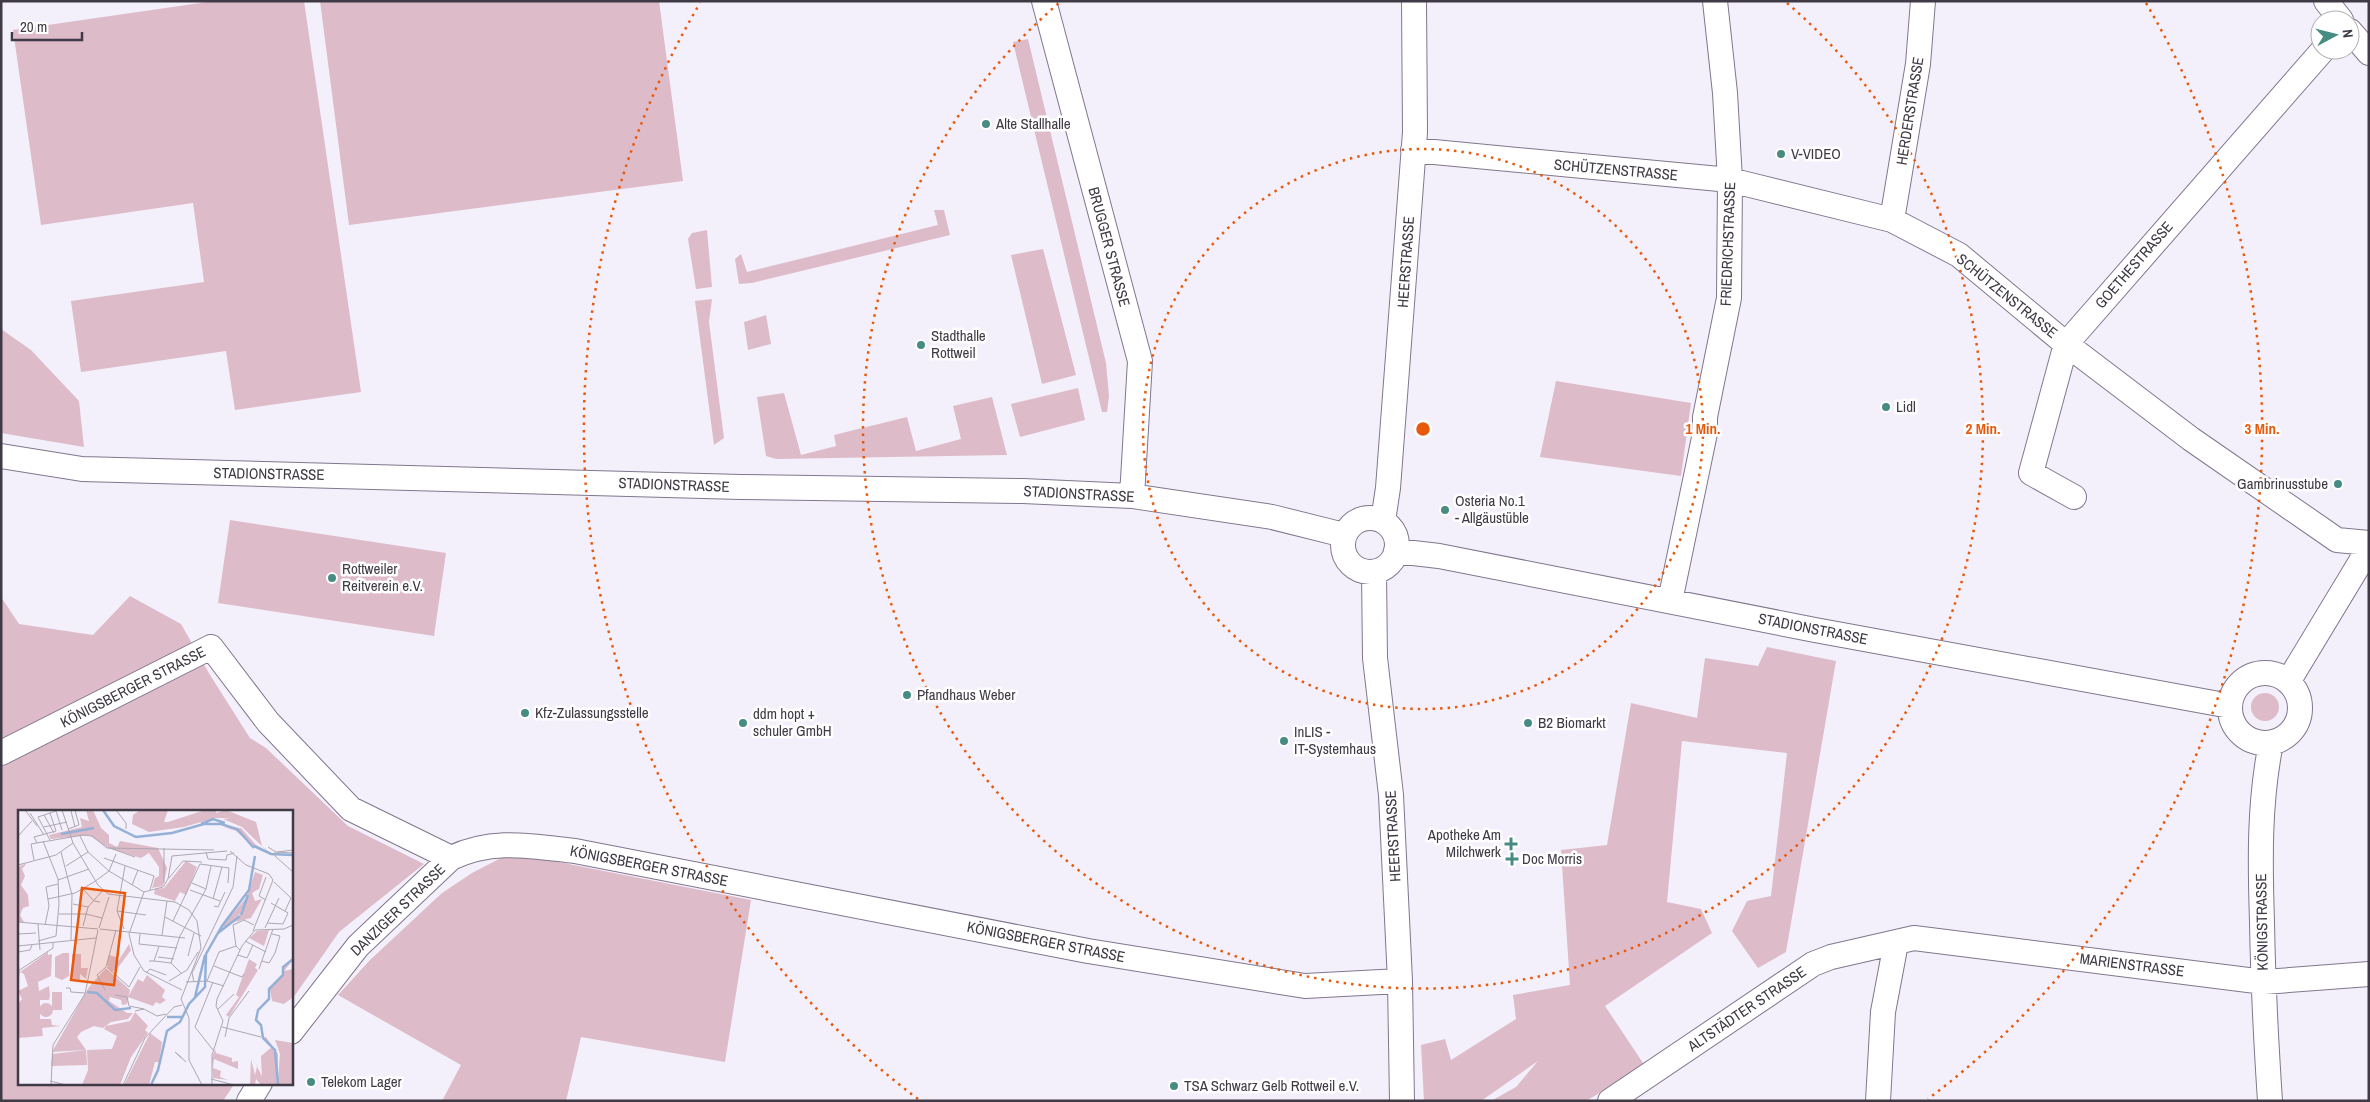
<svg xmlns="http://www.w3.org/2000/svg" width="2370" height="1102" viewBox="0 0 2370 1102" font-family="'Archivo Narrow',sans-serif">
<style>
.green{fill:#ddbbc9}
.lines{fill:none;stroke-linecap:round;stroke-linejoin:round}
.minor-casing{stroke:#80768e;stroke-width:26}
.minor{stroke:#fff;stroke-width:24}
.ring{fill:none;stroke:#e8590c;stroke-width:2.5;stroke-dasharray:2.5 5}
.poi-dot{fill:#468c83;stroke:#fff;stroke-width:2}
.labels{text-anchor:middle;stroke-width:5;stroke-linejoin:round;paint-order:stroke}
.street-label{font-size:15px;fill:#3f3a45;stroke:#fff}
.poi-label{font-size:15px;fill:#3f3a45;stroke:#fff;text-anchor:start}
.inset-river{fill:none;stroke:#94b0d7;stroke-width:2.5}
.inset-road{fill:none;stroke:#aca7b2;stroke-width:1}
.view{fill:#e8590c;fill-opacity:0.15;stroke:#e8590c;stroke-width:2.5}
.inset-edge{fill:none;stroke:#3f3a45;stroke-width:2.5}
.centre{fill:#e8590c;stroke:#fff;stroke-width:2.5}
.ring-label{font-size:15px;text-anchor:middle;font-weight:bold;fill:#e8590c;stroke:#fff;stroke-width:5;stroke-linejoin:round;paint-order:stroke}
</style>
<rect width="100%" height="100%" fill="#f4f0fb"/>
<!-- green -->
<path class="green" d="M214 1H304L361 392 235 410 226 351 81 372 71 301 204 282 193 203 41 225 13 30Z
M320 1H659L683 181 349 225Z
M1028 39 1106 363 1109 396 1107 412H1102L1013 42Z
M934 210H944L950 235 752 283 739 284 735 259 741 254 747 272 938 225Z
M707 230 712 287 696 289 688 239 692 233Z
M1043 249 1076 375 1042 384 1011 255Z
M712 299 709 322 724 438 714 445 695 301Z
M766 315 771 344 748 350 744 322Z
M1 329 31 350 79 401 84 447 1 433Z
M1556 381 1691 403 1681 476 1540 457Z
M1078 388 1085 420 1020 437 1011 404Z
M784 393 801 455 836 446 834 435 907 417 916 451 961 439 953 406 992 397 1007 455 776 459 766 456 757 397Z
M230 520 446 553 434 636 218 603Z
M130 596 181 624 210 675 250 738 266 748 348 826 424 864 339 932 291 1001V811H19V1083H235L223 1101H1V597L19 624 93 635Z
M1767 647 1836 661 1786 952 1758 968 1732 931 1747 901 1771 896 1787 753 1682 741 1667 902 1701 909 1712 933 1605 1006 1645 1066 1586 1101H1491L1516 1087 1538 1061 1481 1101H1424L1421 1045 1445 1039 1451 1060 1516 1019 1513 995 1570 985 1561 850 1607 845 1631 703 1697 718 1705 658 1758 666Z
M2251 707a14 14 0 1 1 28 0a14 14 0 1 1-28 0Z
M528 856 751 900 725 1062 581 1037 566 1101H442L461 1065 338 995 370 960 442 893 472 873 501 858Z"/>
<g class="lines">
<defs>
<path id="minor" d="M1044 1 1140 361 1132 496
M2326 1 2341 20
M2350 31 2369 53
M1413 150 1730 180 1892 220 1959 255 2066 344 2191 439 2337 540 2369 543
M1892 220 1918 64 1923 1
M1 456 82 469 741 487 1023 491 1132 496 1272 517 1344 535
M2074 497 2031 473 2066 344 2323 50
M1343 545a27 27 0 1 1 54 0a27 27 0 1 1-54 0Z
M1383 521 1388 488 1415 132 1414 1
M1396 551 1439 556 1815 630 2230 706
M1374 572 1375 658 1391 795 1400 981 1402 1101
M1670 601 1705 433V417L1729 298 1730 180 1725 93 1715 1
M2230 708a35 35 0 1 1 70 0a35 35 0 1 1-70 0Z
M2288 682 2369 548
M1 753 211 647 268 722 351 809 451 858
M291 1032 358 946 451 858C493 838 530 846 575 851L1088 951 1305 986 1400 981
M249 1101 260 1083
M1610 1101 1813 964 1831 957 1914 938 2264 982 2369 974
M1878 1101 1883 1012 1896 943
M2270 1101C2266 1041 2263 981 2262 922 2260 861 2259 803 2271 743"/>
</defs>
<!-- minor casing -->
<use href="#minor" class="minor-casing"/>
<!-- minor -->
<use href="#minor" class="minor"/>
</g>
<!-- distance rings -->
<g class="ring">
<circle cx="1423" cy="429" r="280"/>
<path d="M1787 3A560 560 0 1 1 1059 3"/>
<path d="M918 1099A839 839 0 0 1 700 3M2146 3A839 839 0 0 1 1928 1099"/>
</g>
<!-- markers -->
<g class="poi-dot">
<circle cx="986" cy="124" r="5"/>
<circle cx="1781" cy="154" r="5"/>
<circle cx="921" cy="345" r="5"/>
<circle cx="1886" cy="407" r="5"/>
<circle cx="2338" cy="484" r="5"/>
<circle cx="1445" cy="510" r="5"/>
<circle cx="332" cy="578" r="5"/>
<circle cx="907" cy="695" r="5"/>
<circle cx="525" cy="713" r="5"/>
<circle cx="743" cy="723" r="5"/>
<circle cx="1528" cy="723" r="5"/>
<circle cx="1284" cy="741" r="5"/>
<path d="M1508.5 836.5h5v5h5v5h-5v5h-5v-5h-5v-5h5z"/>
<path d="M1509.5 851.5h5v5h5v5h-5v5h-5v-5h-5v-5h5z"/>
<circle cx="311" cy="1082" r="5"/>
<circle cx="1174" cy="1086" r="5"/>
</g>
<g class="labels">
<!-- street labels -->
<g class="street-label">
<text transform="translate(1910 111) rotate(-81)" y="5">HERDERSTRASSE</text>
<text transform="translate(1616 170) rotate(5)" y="5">SCHÜTZENSTRASSE</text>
<text transform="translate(1728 244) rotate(-88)" y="5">FRIEDRICHSTRASSE</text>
<text transform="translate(1109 247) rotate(75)" y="5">BRUGGER STRASSE</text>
<text transform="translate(1406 262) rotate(-86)" y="5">HEERSTRASSE</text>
<text transform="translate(2134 265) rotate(-49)" y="5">GOETHESTRASSE</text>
<text transform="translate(2007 296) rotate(39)" y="5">SCHÜTZENSTRASSE</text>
<text transform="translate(269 474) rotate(1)" y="5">STADIONSTRASSE</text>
<text transform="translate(674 485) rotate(2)" y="5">STADIONSTRASSE</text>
<text transform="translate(1079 494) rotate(3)" y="5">STADIONSTRASSE</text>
<text transform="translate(1813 629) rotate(11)" y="5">STADIONSTRASSE</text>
<text transform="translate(133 687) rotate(-27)" y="5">KÖNIGSBERGER STRASSE</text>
<text transform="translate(1393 836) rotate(-93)" y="5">HEERSTRASSE</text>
<text transform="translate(649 866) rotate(11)" y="5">KÖNIGSBERGER STRASSE</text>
<text transform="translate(398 910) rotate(-44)" y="5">DANZIGER STRASSE</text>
<text transform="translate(2262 922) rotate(-91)" y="5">KÖNIGSTRASSE</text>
<text transform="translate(1046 942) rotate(11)" y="5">KÖNIGSBERGER STRASSE</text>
<text transform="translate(2132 965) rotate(7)" y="5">MARIENSTRASSE</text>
<text transform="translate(1747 1009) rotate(-34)" y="5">ALTSTÄDTER STRASSE</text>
</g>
<!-- poi labels -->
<g class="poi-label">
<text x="996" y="129">Alte Stallhalle</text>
<text x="1791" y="159">V-VIDEO</text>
<text x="931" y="341">Stadthalle<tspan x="931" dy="17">Rottweil</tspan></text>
<text x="1896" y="412">Lidl</text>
<text x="2328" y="489" text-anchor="end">Gambrinusstube</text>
<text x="1455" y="506">Osteria No.1<tspan x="1455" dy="17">- Allgäustüble</tspan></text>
<text x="342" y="574">Rottweiler<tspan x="342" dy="17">Reitverein e.V.</tspan></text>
<text x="917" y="700">Pfandhaus Weber</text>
<text x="535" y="718">Kfz-Zulassungsstelle</text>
<text x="753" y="719">ddm hopt +<tspan x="753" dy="17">schuler GmbH</tspan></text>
<text x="1538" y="728">B2 Biomarkt</text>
<text x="1294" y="737">InLIS -<tspan x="1294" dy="17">IT-Systemhaus</tspan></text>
<text x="1501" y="840" text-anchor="end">Apotheke Am<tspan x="1501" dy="17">Milchwerk</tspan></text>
<text x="1522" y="864">Doc Morris</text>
<text x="321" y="1087">Telekom Lager</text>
<text x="1184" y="1091">TSA Schwarz Gelb Rottweil e.V.</text>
</g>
</g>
<!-- overview -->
<g transform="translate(18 810)">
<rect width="275" height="275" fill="#f4f0fb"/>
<path d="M68 0H75L83 18 91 25V33L99 37 102 31 140 38 149 58 145 76 134 78 137 68 141 66V57L131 43 123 48 90 38 71 25 33 29 31 25 64 17 62 8 71 11ZM122 0H150L146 12H150L187 0H198V3L208 0 238 12 244 36 256 46 235 36 218 21 206 17 223 18 238 35 249 41 224 17 205 9 212 8H197L166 17 131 22 114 14 115 5ZM168 51 179 57 168 85 162 82 157 91 136 84 137 79 146 78ZM9 53 4 59 7 66 3 75 10 85 11 96 5 98 2 105 6 112H0V57ZM237 62 245 65 241 79 234 83 237 91 244 89 233 108 217 112 224 103ZM228 88 222 104 205 119 206 114ZM251 120 246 136 231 128 239 121ZM111 134 113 140 99 159 93 162 89 155 91 145 98 147 99 153ZM30 142V145L34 144 33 166 20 172 21 181 31 176 32 186 31 190H22V209H33L34 215 43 216 24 218 25 226 0 228V194L4 189 0 181 10 176 6 164 2 162ZM45 143H51V166L44 170 37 167V147ZM54 144H63V158H70L68 169 62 164V170H54ZM231 149 239 154 237 158 240 160 211 207 208 205 221 187 218 185ZM275 150 266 161 275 159 274 188 266 194 254 191 252 179 266 165V157ZM88 158 112 180 109 194 104 195 103 190 92 187 91 191 109 203H115L110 209 93 212 85 218 76 216 63 222 59 227 68 240 34 242 71 177ZM129 165 147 180 144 187 148 190 142 194 138 192 135 196 110 187 120 169 125 172ZM34 182H44V200H34ZM21 200a7 7 0 1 1 14 0a7 7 0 1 1-14 0ZM117 202 130 216 127 220 130 223 113 247 102 275H64L70 260 69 240 94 239 99 226 86 219 88 216 112 211ZM132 223 144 232 141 252H137L131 275H106ZM248 227 260 244V268L262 244 257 230 275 233V275H249L244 269 243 246 254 237 244 228ZM197 239 198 243 214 248V252L220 251V259L196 249 195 258 203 261 202 267 210 270 195 268 194 248ZM68 240 69 255 33 256 34 244ZM233 249 237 265 239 257 236 250 248 275H243L238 269 237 275H232Z" fill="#ddbbc9"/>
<path class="inset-river" d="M85 0 96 16 118 27 154 23 186 14H203L219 19 236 38M183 14 195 9 207 13M43 24 76 18M236 36 253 44 275 45M223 105 230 85M200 123 222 106M69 182 79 183 97 200 113 198M177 187 187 145M149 207H165M133 275 140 260 149 221 162 212 171 194 187 177 188 144 204 116 231 80 237 46M260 275 257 240 245 228 243 215 238 210 240 200 251 189V179L265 165V157L275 149"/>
<path class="inset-road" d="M7 0 19 16M56 0 53 1 57 17M98 0 108 13V19M12 3 26 25M26 5 36 23M26 17 49 12M50 19 61 15 57 0M0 26 14 11M62 26 70 42 91 61 126 82M32 30 20 7 38 1 44 20M19 33 16 27 38 21 32 3M55 33 80 75 90 84 157 92 171 100 179 111 183 138 163 189 171 208V250L184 275M250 37 258 42 275 43M92 38 117 47M212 41 228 55 251 64 255 70 235 121M43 42 54 85 53 130M188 42 190 49 208 50 209 45 216 43M257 42V46L275 62M259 42 275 40M86 48 136 66 132 80M16 50 13 34 65 25 74 26 89 38 196 40M0 55 38 45 55 33 44 0M48 56 70 42M151 68 165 51 184 52M40 70 71 59M256 72 273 88 267 101M146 73V38M174 73 188 79M114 75 120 60M65 79 76 91 82 92M172 80 202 91M30 89 57 83 76 72 91 61 98 44M195 89 204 57M248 90 241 86 248 67M55 94 70 97M196 96 200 97 207 82M99 101 107 56M99 101 128 105M99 101 106 119M41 104H68L84 108M147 107 183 126M155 111 182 54 211 58 210 73M0 112 80 119M249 113 265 114 270 103 253 93M20 114 22 140M27 115 31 96 28 77 40 74M65 116 70 97 85 80M81 118 91 87M247 118 261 88M82 119 167 128M0 124 18 123M122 124 121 134 159 138M144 125 149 91M20 131 38 126 41 94 40 69 25 31M227 131 248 142M0 136 78 128M218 136 215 115 226 110 236 115M0 142 12 140 14 135M220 145 229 148 235 135M170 146 176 123M140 147 156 149M131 151H136L141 136M136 151 153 153M244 151 251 153 257 143 262 126 254 124M196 156 224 167 226 164M89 157 111 177 122 157M241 159 255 119M0 161 35 138V132M128 163 132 159 148 165M164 164 153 153 162 126 188 79 193 56M151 171 169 160 180 142M189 171 201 142 218 136 222 140M168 172 189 171 206 176M176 172 174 163 215 77 219 46M195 172 177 217 195 240M0 176 1 161M48 178H52L53 182 67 183M87 180 79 165 88 157 98 120M164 180 126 161 116 145 111 124 126 82 145 77 150 69 154 46 209 41M97 185 109 187 111 196 126 199M200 199 216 184M117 201 126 199 139 206 148 204M204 217 243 227M207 227 211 208 231 181M164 248 157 242 168 252M193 269 216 275M32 271 48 275M33 275 35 235 67 184 80 120M105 275 127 228 156 197 164 195M194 275V245L205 211 198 196 199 189 224 136 237 120 266 119 275 115"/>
<path class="view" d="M64 78 107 83 96 175 53 170Z"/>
<rect width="275" height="275" class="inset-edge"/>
</g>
<circle cx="1423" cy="429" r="8" class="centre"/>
<g class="ring-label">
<text x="1703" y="434">1 Min.</text>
<text x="1983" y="434">2 Min.</text>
<text x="2262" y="434">3 Min.</text>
</g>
<!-- border -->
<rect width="2370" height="1102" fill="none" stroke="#3f3a45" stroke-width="5"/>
<!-- north arrow -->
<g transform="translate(2335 35) rotate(83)"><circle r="24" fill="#ffffff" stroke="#b2b0b5"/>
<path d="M0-4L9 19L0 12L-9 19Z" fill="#468c83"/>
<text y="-8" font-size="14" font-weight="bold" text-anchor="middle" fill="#3f3a45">N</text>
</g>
<!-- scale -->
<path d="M12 32v8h70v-8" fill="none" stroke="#3f3a45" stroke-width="2.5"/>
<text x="20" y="32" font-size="15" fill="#3f3a45" stroke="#ffffff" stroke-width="4" paint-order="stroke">20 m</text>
</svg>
